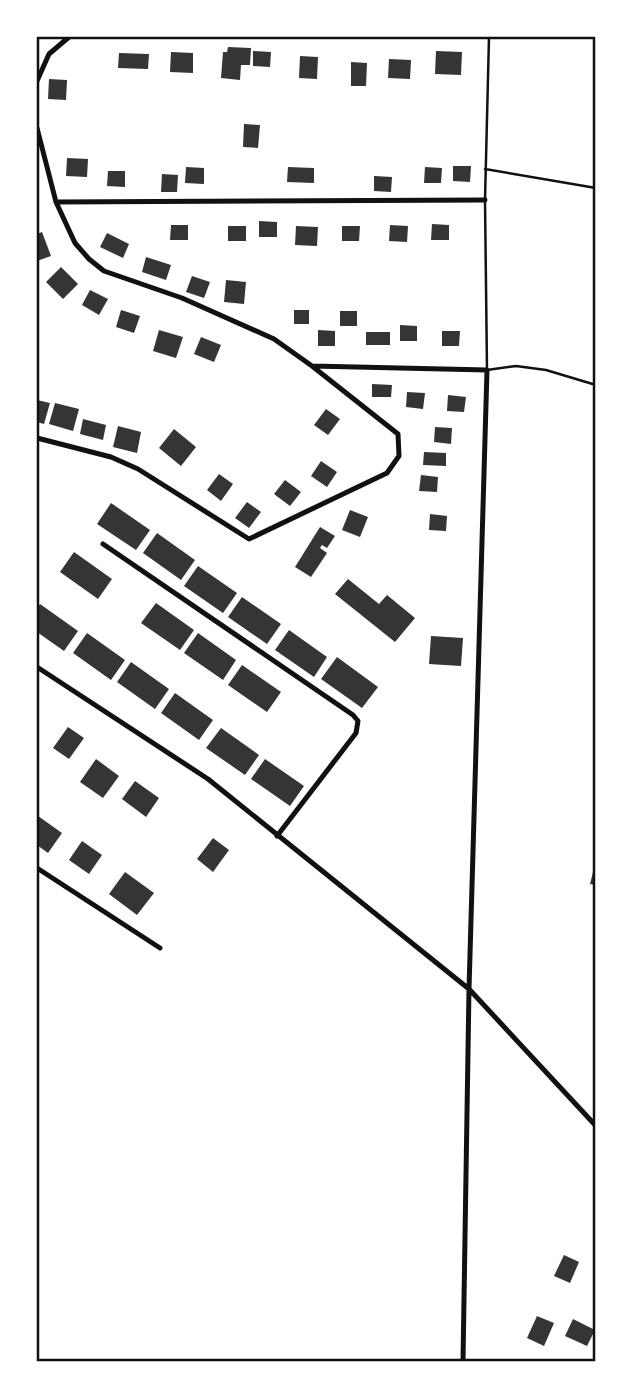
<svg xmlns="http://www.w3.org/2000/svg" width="633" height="1399" viewBox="0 0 633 1399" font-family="Montserrat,sans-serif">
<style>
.building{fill:#353535}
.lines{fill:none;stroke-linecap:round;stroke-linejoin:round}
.service{stroke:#111;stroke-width:2.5}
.minor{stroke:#111;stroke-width:5}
.neatline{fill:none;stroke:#111;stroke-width:2.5}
</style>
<rect width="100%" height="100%" fill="#fff"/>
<!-- building -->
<path class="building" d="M228 47 251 48 250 65H241L240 80 221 78 223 52H227Z
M253 51 271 52 270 67 253 66Z
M436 51 462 52 461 75 435 74Z
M171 52 193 53V73L170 72Z
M119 53 149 54 148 69 118 68Z
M300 56 318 57 317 79 299 78Z
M389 59 411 60 410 79 388 78Z
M351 62 367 63 366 86H351Z
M49 79 67 80 66 100 48 99Z
M244 124 260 125 258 148 243 147Z
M67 158 88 159 87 177 66 176Z
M453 166H471L470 182 453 181Z
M186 167 204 168V184L185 183Z
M288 167 314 168V183L287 182Z
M425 167 442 168 441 183H424Z
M108 171H125V187L107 186Z
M162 174 178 175 177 192H161Z
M374 176 392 177 391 192 374 191Z
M259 221 277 222V237H259Z
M432 224 449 225V240H431Z
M171 225H188V240H170Z
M390 225 408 226 407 242 389 241Z
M228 226H246V241H228Z
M296 226 318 227 317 246 295 245Z
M342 226H360L359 241H342Z
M42 232 51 256 37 261V234Z
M107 233 129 244 123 258 100 247Z
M146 257 171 265 166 280 142 272Z
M61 267 78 284 63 299 46 282Z
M192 276 210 282 204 298 186 292Z
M226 280 246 282 244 304 224 302Z
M90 290 108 299 99 315 82 305Z
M121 310 140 316 134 333 116 327Z
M294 310H309V324H294Z
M340 311H357V326H340Z
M400 325 417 326V341H400Z
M159 330 183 337 176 358 153 351Z
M318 330 335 331V346H318Z
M442 331H460L459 346H442Z
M366 332H390V345H366Z
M201 337 221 345 214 362 194 354Z
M372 384 392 385 391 397H372Z
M407 392 425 393 423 409 406 407Z
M448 395 466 397 464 412 447 411Z
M37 400 50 403 44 424 37 422Z
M55 403 79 409 73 431 49 424Z
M326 409 340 419 328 435 314 425Z
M83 419 106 425 103 440 80 434Z
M118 426 141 432 137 453 113 447Z
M435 427 452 428 451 444 434 442Z
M174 429 196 447 181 466 159 448Z
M424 452 446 453V466L423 465Z
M321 461 337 472 327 487 311 476Z
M219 474 233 484 221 501 207 490Z
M421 475 438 477 437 492 419 491Z
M285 480 301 492 290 506 274 494Z
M247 502 261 512 249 528 235 518Z
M111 503 150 530 136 550 97 524Z
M350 510 368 517 360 537 342 530Z
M430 514 447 516 446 531 429 530Z
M320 527 335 536 327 548 322 545 320 548 327 553 311 577 295 567Z
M157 533 195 560 181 580 143 553Z
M74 552 112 579 98 599 60 572Z
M198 566 237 593 223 613 184 586Z
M348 579 379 604 387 595 415 618 395 642 335 594Z
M242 597 281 624 267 644 228 617Z
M156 603 194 630 180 650 141 623Z
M40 604 78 631 64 651 37 632V609Z
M289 630 327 657 314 677 275 650Z
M87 633 125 660 111 680 73 653Z
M198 633 236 660 223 680 184 653Z
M431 636 463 638 461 666 429 664Z
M337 657 378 687 362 708 321 679Z
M131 662 169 689 155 709 117 682Z
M242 665 281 692 267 712 228 685Z
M175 693 213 720 199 740 161 713Z
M68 727 84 738 69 759 53 748Z
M221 728 259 755 245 775 206 748Z
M96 759 119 776 103 798 80 782Z
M265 759 304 786 290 806 251 779Z
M135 781 159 798 146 817 122 799Z
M38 816 62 833 48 853 37 845Z
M213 838 229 850 213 872 197 859Z
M82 841 102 855 89 874 69 860Z
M595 864H596V885L590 884Z
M125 872 154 893 137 915 109 894Z
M564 1255 579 1262 570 1283 554 1276Z
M537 1316 554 1323 544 1346 527 1338Z
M573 1319 595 1330 587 1346 565 1336Z"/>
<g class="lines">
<!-- service -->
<path class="service" d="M489 37 485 200 487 370 516 366 546 370 596 385
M485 169 596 188"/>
<!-- minor -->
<path class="minor" d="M37 81 49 54 69 37
M37 128 56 202 75 243 89 259 104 271 182 298 274 339 312 366 398 434 399 456 387 473 249 539 138 469 111 457 37 438
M56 202 485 200
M312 366 487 370 469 989 463 1362
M103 544 353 715 358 721 356 733 277 836
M37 667 208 779 469 989 596 1126
M37 868 160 948"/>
</g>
<!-- border -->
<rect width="633" height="1399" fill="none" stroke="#ffffff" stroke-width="77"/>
<rect x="38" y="38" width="556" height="1322" class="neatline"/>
</svg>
